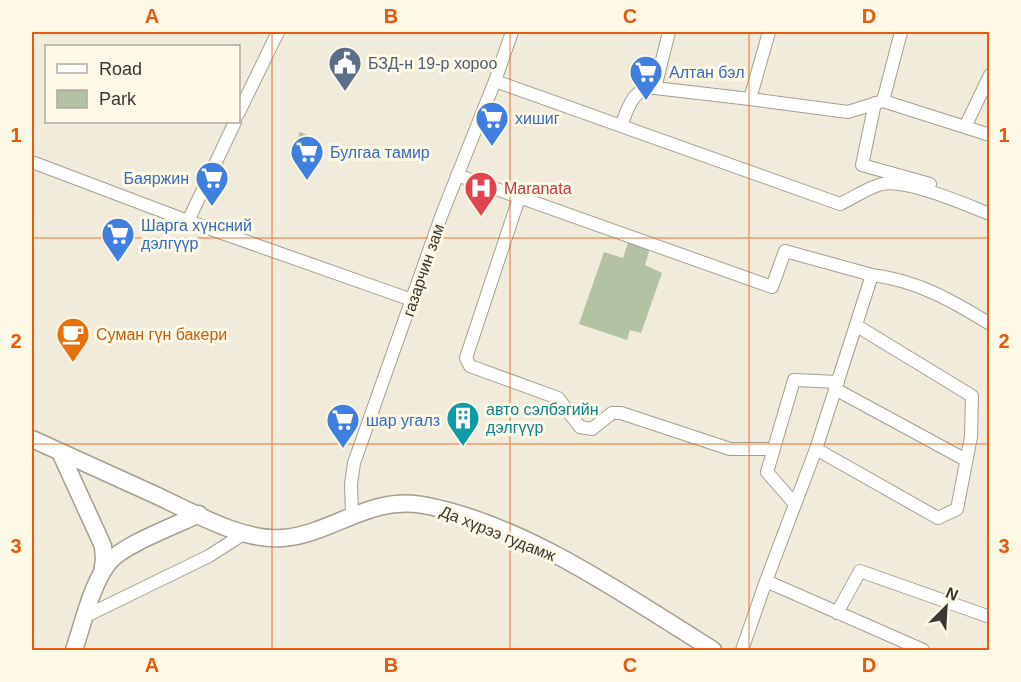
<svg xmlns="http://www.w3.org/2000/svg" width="1021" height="682" viewBox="0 0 1021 682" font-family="Arial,sans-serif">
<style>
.green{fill:#b2c2a2}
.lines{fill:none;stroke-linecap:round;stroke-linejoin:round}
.street-casing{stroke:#a49f8f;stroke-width:14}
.secondary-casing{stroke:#a49f8f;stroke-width:19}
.street{stroke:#fff;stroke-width:12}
.secondary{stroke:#fff;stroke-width:16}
.grid{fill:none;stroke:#e8590c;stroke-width:1.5;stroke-opacity:0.55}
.labels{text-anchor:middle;stroke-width:6;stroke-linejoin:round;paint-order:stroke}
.service-label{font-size:16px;fill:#4e5e75;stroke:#fef8e7;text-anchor:start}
.shop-label{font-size:16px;fill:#366cbe;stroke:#fef8e7;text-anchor:start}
.health-label{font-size:16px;fill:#be3a42;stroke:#fef8e7;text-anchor:start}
.street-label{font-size:16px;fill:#3a3832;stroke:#fef8e7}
.food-label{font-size:16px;fill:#c56008;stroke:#fef8e7;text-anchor:start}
.culture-label{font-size:16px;fill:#0d838f;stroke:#fef8e7;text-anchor:start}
.neatline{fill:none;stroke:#e8590c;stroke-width:2}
.grid-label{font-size:20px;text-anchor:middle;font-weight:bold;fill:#e8590c}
</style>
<rect width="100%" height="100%" fill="#f0ebda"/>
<!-- green -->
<path class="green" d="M300 132 317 139 309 162 291 155Z
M630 237 651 245 645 265 662 273 641 333 630 330 627 340 579 324 604 252 623 258Z"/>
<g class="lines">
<defs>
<path id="street" d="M669 32 655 88 750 99
M769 32 750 99 848 112 883 101 901 32
M495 81 840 204C853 198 869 187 882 184 908 179 964 204 990 214
M883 101 990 135
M875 103 862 165 930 184
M238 114 278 32
M621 126C628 108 633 87 655 88
M965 127 990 75
M32 162 188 221 412 300
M457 175 772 287 785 251 872 275
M519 198 466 358 470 366 558 398 580 427 592 429 612 413H621L730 449H774
M188 221 235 122
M835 389 966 460
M816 449 938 518 957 509 971 437 972 396 857 326
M794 503 767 472 794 380 838 382
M352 514 351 484 354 463 442 214 495 81 512 32
M766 581 816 449 872 275C916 280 953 301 990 324
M837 613 860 571 990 617
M86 616 209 556 245 533
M742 650 766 581 923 650"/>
<path id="secondary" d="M32 439C71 457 111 475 151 493 189 510 242 542 283 538 332 534 370 495 423 505 525 524 626 596 713 650
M60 452 103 546 104 560 102 573
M74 650C83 624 92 582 110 561 125 544 177 525 199 514"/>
</defs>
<!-- street casing -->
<use href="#street" class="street-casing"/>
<!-- secondary casing -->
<use href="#secondary" class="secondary-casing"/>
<!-- street -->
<use href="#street" class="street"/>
<!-- secondary -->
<use href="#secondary" class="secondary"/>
</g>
<!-- grid -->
<path class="grid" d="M272 32V650M510 32V650M749 32V650M32 238H990M32 444H990"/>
<!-- icons -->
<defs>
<symbol id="civic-pin" viewBox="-11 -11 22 30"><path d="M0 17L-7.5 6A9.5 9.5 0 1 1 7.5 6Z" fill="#5c6f8a" stroke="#fef8e7"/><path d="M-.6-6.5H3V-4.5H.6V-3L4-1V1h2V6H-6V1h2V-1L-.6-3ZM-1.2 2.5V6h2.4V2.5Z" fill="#fff"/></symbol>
<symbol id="supermarket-pin" viewBox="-11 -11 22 30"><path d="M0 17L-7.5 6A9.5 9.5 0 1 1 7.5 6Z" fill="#3f7fe0" stroke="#fef8e7"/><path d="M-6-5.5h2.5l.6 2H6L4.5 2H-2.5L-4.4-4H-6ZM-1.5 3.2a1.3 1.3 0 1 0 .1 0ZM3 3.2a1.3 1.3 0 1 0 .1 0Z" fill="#fff"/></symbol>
<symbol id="hospital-pin" viewBox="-11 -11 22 30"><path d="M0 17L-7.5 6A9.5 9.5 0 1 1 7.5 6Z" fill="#e0444e" stroke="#fef8e7"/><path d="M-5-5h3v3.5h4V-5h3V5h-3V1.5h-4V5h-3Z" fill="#fff"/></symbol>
<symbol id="cafe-pin" viewBox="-11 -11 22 30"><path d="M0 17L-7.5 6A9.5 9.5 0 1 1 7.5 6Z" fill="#e8710a" stroke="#fef8e7"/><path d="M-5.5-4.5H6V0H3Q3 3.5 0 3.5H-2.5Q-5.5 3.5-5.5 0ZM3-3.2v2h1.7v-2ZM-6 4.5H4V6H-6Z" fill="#fff"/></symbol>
<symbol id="building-pin" viewBox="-11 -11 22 30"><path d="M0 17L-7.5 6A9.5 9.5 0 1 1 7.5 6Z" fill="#0f9aa8" stroke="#fef8e7"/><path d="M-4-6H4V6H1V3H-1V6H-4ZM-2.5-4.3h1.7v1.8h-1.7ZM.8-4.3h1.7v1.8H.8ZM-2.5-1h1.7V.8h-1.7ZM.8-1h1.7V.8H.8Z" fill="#fff"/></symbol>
</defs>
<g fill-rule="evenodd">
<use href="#civic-pin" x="326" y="44" width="38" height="52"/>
<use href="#supermarket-pin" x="627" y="53" width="38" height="52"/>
<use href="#supermarket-pin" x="473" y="99" width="38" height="52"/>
<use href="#supermarket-pin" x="288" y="133" width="38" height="52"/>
<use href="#supermarket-pin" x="193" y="159" width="38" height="52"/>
<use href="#hospital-pin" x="462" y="169" width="38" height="52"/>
<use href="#supermarket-pin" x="99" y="215" width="38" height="52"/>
<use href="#cafe-pin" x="54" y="315" width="38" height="52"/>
<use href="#building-pin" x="444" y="399" width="38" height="52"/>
<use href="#supermarket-pin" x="324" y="401" width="38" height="52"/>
</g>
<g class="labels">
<!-- service labels -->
<g class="service-label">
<text x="368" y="69">БЗД-н 19-р хороо</text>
</g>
<!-- shop labels -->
<g class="shop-label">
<text x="669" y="78">Алтан бэл</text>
<text x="515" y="124">хишиг</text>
<text x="330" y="158">Булгаа тамир</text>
<text x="189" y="184" text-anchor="end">Баяржин</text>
<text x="141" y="231">Шарга хүнсний<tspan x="141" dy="18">дэлгүүр</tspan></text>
<text x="366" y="426">шар угалз</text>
</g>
<!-- health labels -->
<g class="health-label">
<text x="504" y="194">Maranata</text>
</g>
<!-- street labels -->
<g class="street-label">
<text transform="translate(423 270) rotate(-71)" y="6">газарчин зам</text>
<text transform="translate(498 533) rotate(22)" y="6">Да хүрээ гудамж</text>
</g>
<!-- food labels -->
<g class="food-label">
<text x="96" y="340">Суман гүн бакери</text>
</g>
<!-- culture labels -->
<g class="culture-label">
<text x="486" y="415">авто сэлбэгийн<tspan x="486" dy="18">дэлгүүр</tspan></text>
</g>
</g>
<!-- border -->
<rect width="1021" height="682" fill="none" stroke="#fef8e7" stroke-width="66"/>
<!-- legend -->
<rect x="45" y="45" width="195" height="78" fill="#fef8e7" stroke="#b0ab9f" stroke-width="1.5"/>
<rect x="57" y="64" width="30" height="9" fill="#ffffff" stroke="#b0ab9f" stroke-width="1.5"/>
<text x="99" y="75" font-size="18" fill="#3a3832">Road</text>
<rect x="57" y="90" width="30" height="18" fill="#b2c2a2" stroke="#b0ab9f" stroke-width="1.5"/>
<text x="99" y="105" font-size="18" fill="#3a3832">Park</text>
<!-- north arrow -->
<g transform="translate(946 607) rotate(24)" stroke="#fef8e7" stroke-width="4.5" paint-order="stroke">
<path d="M0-4.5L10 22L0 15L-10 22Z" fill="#3a3832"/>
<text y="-9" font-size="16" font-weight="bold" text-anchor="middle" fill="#3a3832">N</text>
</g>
<rect x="33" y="33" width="955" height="616" class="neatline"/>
<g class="grid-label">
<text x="152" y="23">A</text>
<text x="391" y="23">B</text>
<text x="630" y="23">C</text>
<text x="869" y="23">D</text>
<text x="16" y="142">1</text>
<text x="1004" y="142">1</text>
<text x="16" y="348">2</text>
<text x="1004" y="348">2</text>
<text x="16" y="553">3</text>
<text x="1004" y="553">3</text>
<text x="152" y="672">A</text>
<text x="391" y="672">B</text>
<text x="630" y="672">C</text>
<text x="869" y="672">D</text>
</g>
</svg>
